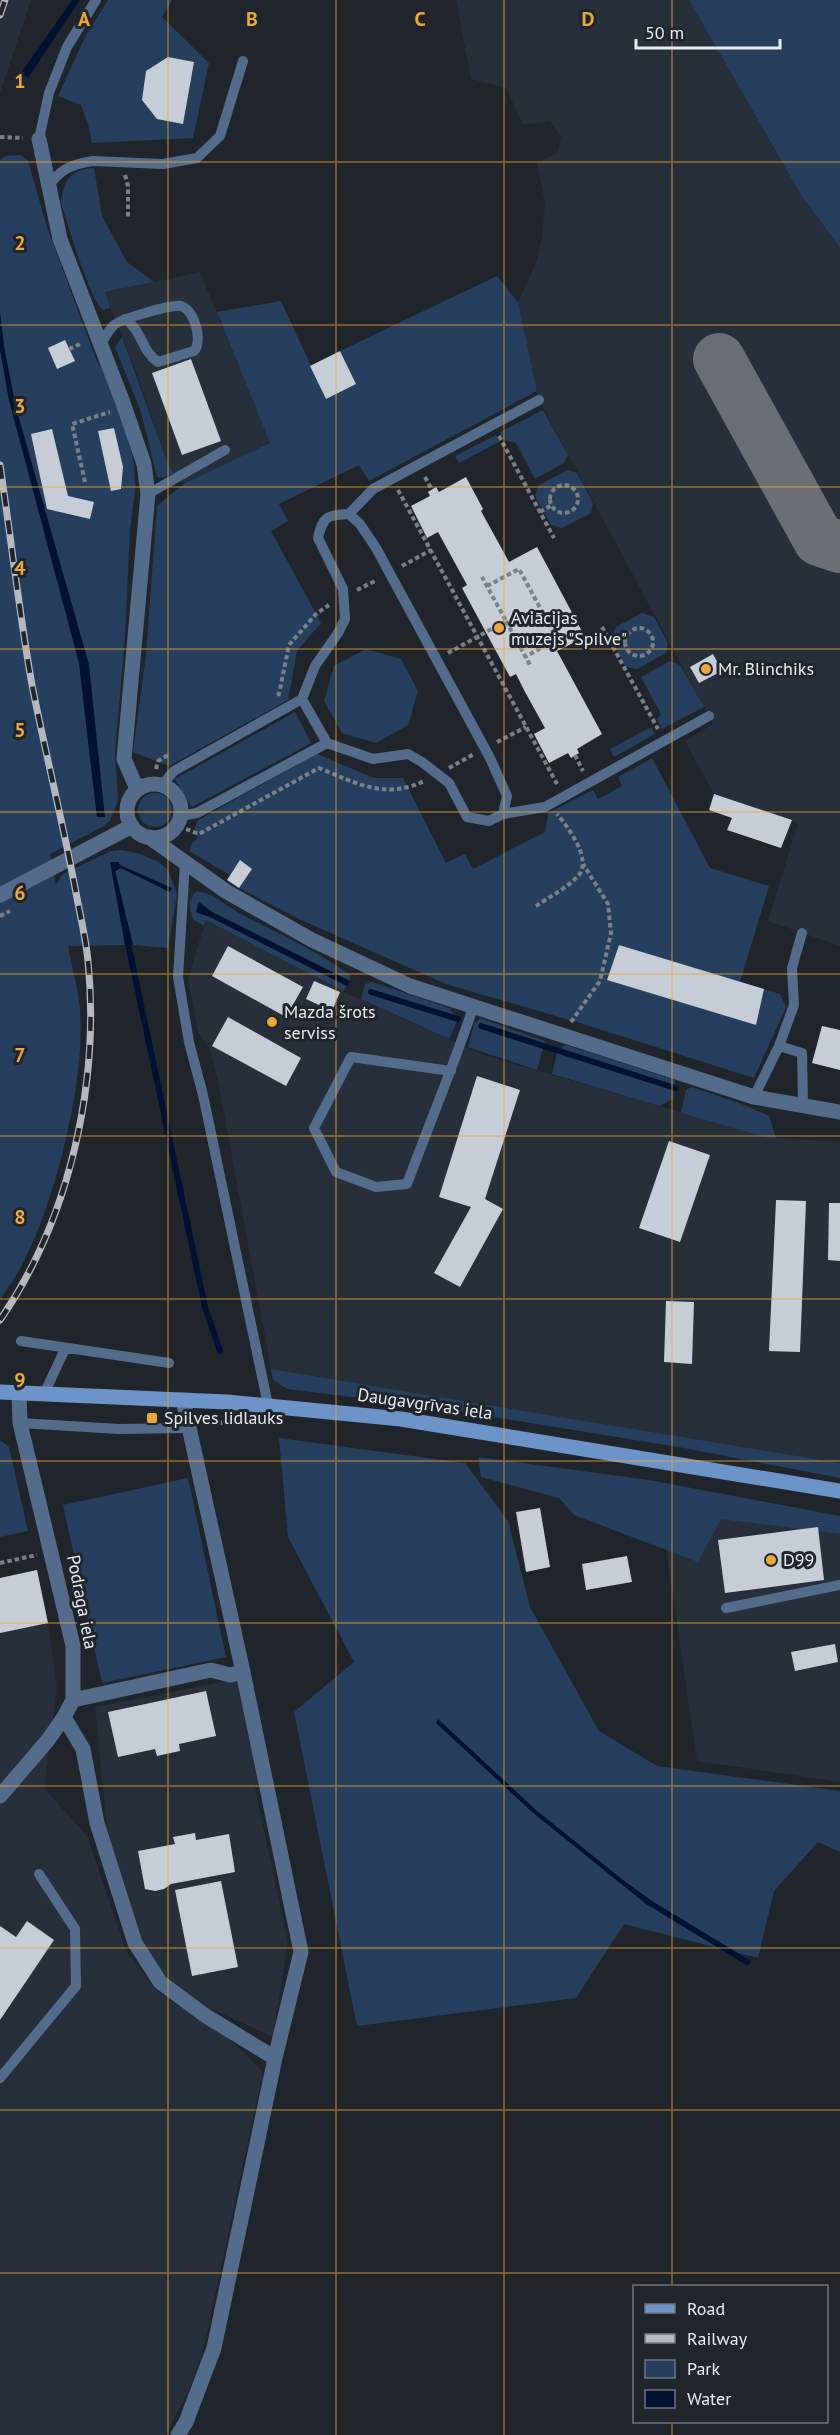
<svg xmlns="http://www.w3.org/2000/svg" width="840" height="2435" viewBox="0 0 840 2435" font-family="'PT Sans',sans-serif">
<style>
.built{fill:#262f3a}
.green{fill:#263f5e}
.water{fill:#001131}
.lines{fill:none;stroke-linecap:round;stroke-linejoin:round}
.stream{stroke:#001131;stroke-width:6}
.taxiway{stroke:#6a6f76;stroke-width:52}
.building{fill:#c6cdd6}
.path{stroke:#7b8086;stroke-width:4;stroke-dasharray:4.5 3;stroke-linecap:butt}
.service{stroke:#536c8c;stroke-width:10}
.minor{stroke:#536c8c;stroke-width:15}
.secondary{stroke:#6c94c8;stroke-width:15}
.rail-casing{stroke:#b5b9bf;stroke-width:7}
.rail{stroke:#20252c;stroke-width:4.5;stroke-dasharray:14;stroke-linecap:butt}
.grid{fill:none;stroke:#eda83b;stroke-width:1.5;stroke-opacity:0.55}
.poi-dot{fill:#eda83b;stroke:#20252c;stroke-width:2}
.labels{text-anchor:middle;stroke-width:6;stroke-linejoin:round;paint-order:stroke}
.poi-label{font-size:18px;fill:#e8ecf1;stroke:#20252c;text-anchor:start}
.street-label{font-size:18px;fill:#e8ecf1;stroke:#20252c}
.grid-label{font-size:20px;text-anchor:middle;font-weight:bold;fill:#eda83b;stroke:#20252c;stroke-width:6;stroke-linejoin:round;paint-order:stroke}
</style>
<rect width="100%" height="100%" fill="#20252c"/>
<!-- built -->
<path class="built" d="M0 0H31L0 93Z
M456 0H689L801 195 840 248V946L768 921 798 823 714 794 685 741 713 724 539 400 518 302 537 261 542 236 545 203 537 162 557 154 561 137 550 121 523 125 506 88 471 79Z
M200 272 270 443 185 483 176 477 169 467 135 369 104 293Z
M206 920 348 994 484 1055 765 1137 840 1142V1463L271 1369 219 1086 210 1049 198 1032 188 979Z
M660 1507 840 1533V1782L697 1761Z
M37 1570 48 1623 57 1688 44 1788 87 1836 126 1951 154 1988 180 2007 220 2030 263 2072 204 2346 192 2383 166 2435H0V1578Z
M237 1679 262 1785 255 1788 288 1942 273 2037 208 2007 167 1979 140 1941 107 1830 95 1707Z"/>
<!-- green -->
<path class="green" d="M108 0H172L162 17 209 63 193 138 92 143 88 124 81 105 58 96 86 35Z
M689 0H840V248L801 195Z
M20 155 28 161 47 227 97 362 106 374 126 430 134 463 135 491 130 530 125 636 115 752 118 801 110 820 104 826 50 854 56 885 63 874 111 851 122 850 140 854 159 862 168 870 177 894 168 948 133 945 115 871 121 868 170 892 120 865 118 862H111L125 945 68 946C72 967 78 988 80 1009 86 1079 55 1204 22 1265 16 1277 7 1288 0 1300V349L9 400 79 663 97 817 89 665 16 408 4 347 0 312V160L6 156Z
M94 168 102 216 127 262 154 282 105 292 110 308 103 310C89 298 68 224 61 203 63 180 71 169 94 168Z
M497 276 518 302 537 391 369 481 359 465 279 504 288 521 271 531 321 623 297 651 288 700 169 766 133 752 146 655 157 506 185 483 270 443 217 312 281 301 326 398 356 384 340 351Z
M122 337 169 467 174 473 163 478 157 477 141 412 115 347Z
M543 410 568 455 564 463 535 479 516 443 504 440 500 432Z
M496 435 499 442 459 463 455 456Z
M568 470 577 473 593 503 591 513 562 528 551 525 535 496 539 485Z
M642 613 654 617 668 643 666 653 637 669 626 667 611 638 616 627Z
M366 649 401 659 418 691 408 725 376 743 342 733 324 701 334 666Z
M670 661 680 665 704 707 662 729 657 719 661 714 641 677Z
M295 712 311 743 192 807 175 779Z
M651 727 655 734 614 757 610 749Z
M317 754 374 778H403L446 863 465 854 473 869 545 832 548 813 593 790 598 799 622 786 618 777 652 758 710 868 769 886 740 982 619 945 607 980 755 1024 764 989 780 994 786 1007 754 1078 583 1024 446 984 299 919 239 888 252 869 240 861 230 875 189 851 192 843 198 838 195 828 198 820Z
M138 810a17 17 0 1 1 34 0a17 17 0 1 1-34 0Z
M197 891C214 893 227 907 241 914 278 934 316 950 350 975V981L212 912 200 903 196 912 210 917 347 986 343 991 206 920 204 926 193 919C189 907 188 899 197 891Z
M372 982 449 1008 458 1019 449 1039 361 999 365 984Z
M480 1018 545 1041 537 1070 468 1047 474 1024Z
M566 1045 675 1080 673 1099 659 1106 552 1074 558 1050Z
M692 1087 747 1106 769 1116 776 1138 765 1137 681 1113 686 1090Z
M271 1369 840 1463V1478L684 1448 432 1407 287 1389 273 1380Z
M279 1438 465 1463 508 1521 530 1607 599 1731 657 1766 840 1791V1852L818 1842 774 1891 758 1958 624 1924 576 1998 357 2026 294 1712 354 1662 288 1537Z
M0 1440 9 1447 28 1531 0 1537Z
M478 1457 649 1480 840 1516V1534L721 1519 698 1562 574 1515 559 1498 481 1477Z
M188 1478 226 1657 102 1683 63 1505Z"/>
<!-- water -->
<path class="water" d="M72 0H80L28 78 21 73Z
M0 312 4 347 16 408 89 665 105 817H97L79 663 9 400 0 349Z
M110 862H118L120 865 172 888 170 892 121 868 115 871 133 945H125Z
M199 902 212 912 350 981 347 986 210 917 196 912Z
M438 1719 536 1810 623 1880 652 1901 751 1961 748 1966 646 1904 532 1812 436 1723Z"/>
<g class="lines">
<!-- stream -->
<path class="stream" d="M127 939 205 1307 220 1351
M371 992 458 1019
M481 1026 675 1088"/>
<!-- taxiway -->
<path class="taxiway" d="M719 359 819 540 840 547"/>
</g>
<!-- building -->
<path class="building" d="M168 57 194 62 183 124 157 119 142 100 146 71Z
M65 340 75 361 57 369 48 348Z
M340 351 356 384 326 399 310 366Z
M191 359 221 441 182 455 152 373Z
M114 428 123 467 121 489 111 491 98 431Z
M52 429 68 496 94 502 90 519 47 509 31 434Z
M466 477 483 509 481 511 509 562 537 547 585 637 557 651 602 734 577 749 579 753 571 758 568 753 549 763 534 734 545 728 525 692 516 674 510 677 462 588 467 585 438 532 427 538 411 506 430 496 428 492 436 487 439 492Z
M713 654 722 671 699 683 690 667Z
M714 794 792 820 781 848 727 830 732 818 709 810Z
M240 860 252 869 239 888 227 880Z
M619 945 764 989 756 1025 607 980Z
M228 946 303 987 286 1017 212 976Z
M314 981 340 992 332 1011 306 999Z
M228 1017 301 1058 286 1086 212 1046Z
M822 1026 840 1030V1070L812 1063Z
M477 1076 520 1090 485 1199 503 1209 460 1287 434 1273 471 1207 439 1197Z
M669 1141 710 1155 680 1242 639 1228Z
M776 1200 806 1201 800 1352 769 1351Z
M829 1203H840V1261L828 1260Z
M666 1301 694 1302 692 1364 664 1362Z
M540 1508 550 1567 526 1572 516 1512Z
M818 1527 824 1580 725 1593 718 1540Z
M627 1556 632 1582 586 1590 582 1564Z
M37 1570 48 1623 0 1633V1578Z
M835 1644 838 1662 795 1671 791 1652Z
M206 1691 216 1736 179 1744 180 1751 157 1756 155 1749 118 1757 108 1712Z
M195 1833 196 1840 229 1834 235 1872 171 1884 164 1889 155 1891 145 1889 138 1851 175 1844 173 1837Z
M221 1881 238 1967 192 1976 175 1890Z
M27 1921 54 1940 0 2020V1926L16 1937Z"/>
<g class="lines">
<!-- path -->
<path class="path" d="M0 137 23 138
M125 175 128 186V217
M69 349 82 343
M499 436 554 538
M425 477 432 490
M85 482 72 424 110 412
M550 499a14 14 0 1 1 28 0a14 14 0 1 1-28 0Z
M398 490 557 784
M540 512 552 505
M402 566 431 550
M487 586 519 569 557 639 525 657
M357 590 377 580
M506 621 530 665
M602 627 658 729
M625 642a14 14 0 1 1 28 0a14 14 0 1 1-28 0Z
M448 653 506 621 482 577
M277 695 279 694 289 645 316 614 329 605
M497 742 526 727
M575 755 583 771
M449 768 474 754
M156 769 158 761 168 755
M186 829 199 834 319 768C356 783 385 800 424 781
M536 906C549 897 567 888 578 876 593 860 568 827 557 814
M0 916 10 911
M571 1022 600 981 611 933 608 904 583 864
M206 1419 220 1423 233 1421
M0 1563 37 1555"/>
<!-- service -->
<path class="service" d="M39 139 49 93 67 47 96 0
M48 187C60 169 72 164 93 161L163 164 197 158 220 136 243 61
M101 345C104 338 108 331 114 325 121 319 172 304 181 306 195 310 203 342 194 351L158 362C142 352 142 330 125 319
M148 494 225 450
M349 514 373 489 539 400
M162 785 174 771 302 699 315 666 338 633 345 619 343 589 318 538C323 516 327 515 349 514L360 524 376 548 490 758 507 796 503 814 489 821 467 817 449 783 422 762 408 754 373 759 327 743 302 699
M503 814 545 807 709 716
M180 816 197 813 327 743
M185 863 178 977 189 1042 203 1095 268 1405
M779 1046 802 1053 803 1105
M451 1071 351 1057 314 1128 336 1172 376 1187 407 1184C429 1125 453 1067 473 1008
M754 1097 779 1046 794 1005 792 968 802 933
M21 1341 169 1363
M44 1394 65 1349
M20 1423 119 1429 189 1428
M726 1608 840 1585
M0 2078 76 1986 75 1929 39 1874"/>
<!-- minor -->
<path class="minor" d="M39 139 60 239 122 400 144 464 148 494 124 759 137 789
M127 811a27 27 0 1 1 54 0a27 27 0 1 1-54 0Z
M149 837 227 892 312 940 410 986 754 1097 840 1112
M0 895 132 826
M73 1700 211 1670 230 1675 243 1672
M64 1717 83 1749 97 1823 135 1943 160 1982 206 2016 275 2058
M0 1796 48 1740 64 1717 73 1700V1646L20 1423 19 1394
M178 2435 186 2422 214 2348 275 2058 301 1952 243 1672 183 1400"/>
<!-- secondary -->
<path class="secondary" d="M0 1392 227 1402 401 1419 840 1491"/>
<defs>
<path id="rail" d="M0 15 5 0
M0 465C11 538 19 612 32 685 46 756 64 827 77 898 81 919 86 940 88 961 100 1082 70 1219 0 1320"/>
</defs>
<!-- rail casing -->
<use href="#rail" class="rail-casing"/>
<!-- rail -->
<use href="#rail" class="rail"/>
</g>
<!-- grid -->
<path class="grid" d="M168 0V2435M336 0V2435M504 0V2435M672 0V2286M0 162H840M0 325H840M0 487H840M0 649H840M0 812H840M0 974H840M0 1136H840M0 1299H840M0 1461H840M0 1623H840M0 1786H840M0 1948H840M0 2110H840M0 2273H840M672 2422V2435"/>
<!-- markers -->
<g class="poi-dot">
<circle cx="499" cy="628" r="6"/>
<circle cx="706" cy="669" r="6"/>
<circle cx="272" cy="1022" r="6"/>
<rect x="146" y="1412" width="12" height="12" rx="3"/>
<circle cx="771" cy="1560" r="6"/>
</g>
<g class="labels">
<!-- poi labels -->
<g class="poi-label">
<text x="511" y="624">Aviācijas<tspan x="511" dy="21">muzejs "Spilve"</tspan></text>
<text x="718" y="675">Mr. Blinchiks</text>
<text x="284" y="1018">Mazda šrots<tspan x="284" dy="21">serviss</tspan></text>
<text x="164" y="1424">Spilves lidlauks</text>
<text x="783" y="1566">D99</text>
</g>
<!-- street labels -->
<g class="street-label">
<text transform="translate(425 1404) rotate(8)" y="6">Daugavgrīvas iela</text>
<text transform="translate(82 1602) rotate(79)" y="6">Podraga iela</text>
</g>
</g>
<g class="grid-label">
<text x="84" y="26">A</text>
<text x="252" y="26">B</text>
<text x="420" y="26">C</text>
<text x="588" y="26">D</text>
<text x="20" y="88">1</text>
<text x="20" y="250">2</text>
<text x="20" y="413">3</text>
<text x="20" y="575">4</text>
<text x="20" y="737">5</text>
<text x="20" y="900">6</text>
<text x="20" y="1062">7</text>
<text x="20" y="1224">8</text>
<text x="20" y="1387">9</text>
</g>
<!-- legend -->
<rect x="633" y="2285" width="195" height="138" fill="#20252c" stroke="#70757b" stroke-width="1.5"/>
<rect x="645" y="2304" width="30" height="9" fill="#6c94c8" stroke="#70757b" stroke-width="1.5"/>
<text x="687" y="2315" font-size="18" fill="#e8ecf1">Road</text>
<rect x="645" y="2334" width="30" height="9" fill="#b5b9bf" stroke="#70757b" stroke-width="1.5"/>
<text x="687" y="2345" font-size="18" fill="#e8ecf1">Railway</text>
<rect x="645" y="2360" width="30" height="18" fill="#263f5e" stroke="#70757b" stroke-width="1.5"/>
<text x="687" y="2375" font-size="18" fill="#e8ecf1">Park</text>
<rect x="645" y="2390" width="30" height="18" fill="#001131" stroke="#70757b" stroke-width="1.5"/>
<text x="687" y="2405" font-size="18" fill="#e8ecf1">Water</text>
<!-- scale -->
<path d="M636 39v9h144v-9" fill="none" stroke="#e8ecf1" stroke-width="3"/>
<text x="645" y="39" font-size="18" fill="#e8ecf1" stroke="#20252c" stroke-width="4.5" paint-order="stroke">50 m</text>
</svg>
